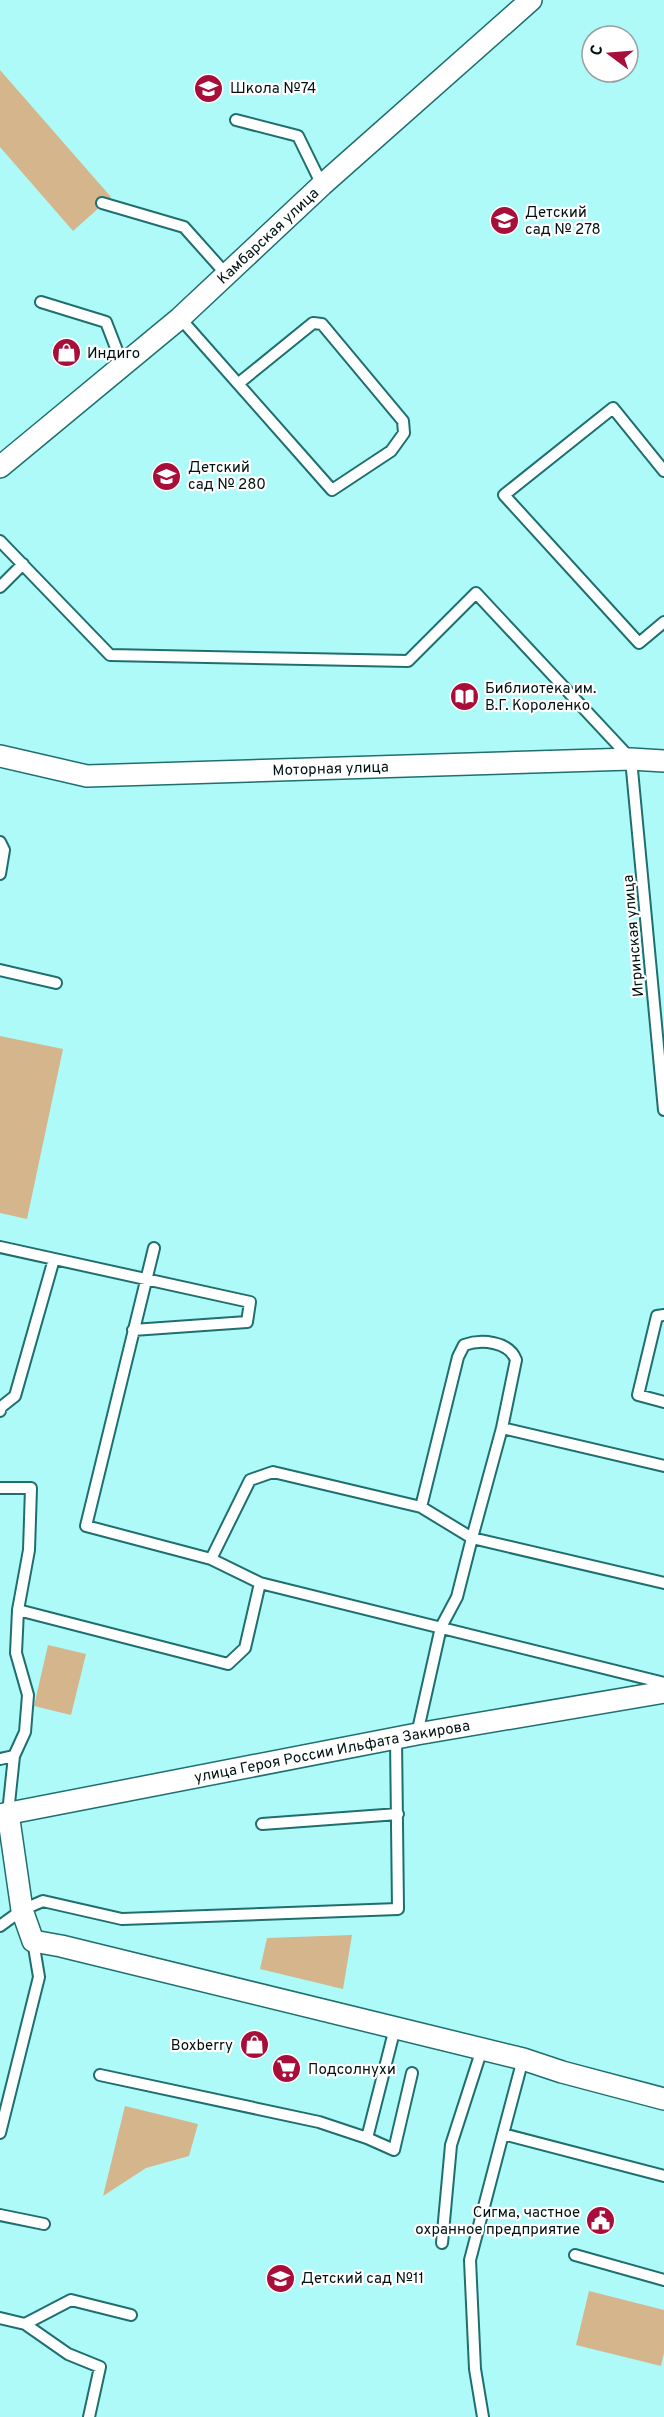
<svg xmlns="http://www.w3.org/2000/svg" width="664" height="2417" viewBox="0 0 664 2417" font-family="Overpass,sans-serif">
<style>
.green{fill:#d4b58c}
.lines{fill:none;stroke-linecap:round;stroke-linejoin:round}
.service-casing{stroke:#1f6f6f;stroke-width:14}
.minor-casing{stroke:#1f6f6f;stroke-width:24}
.service{stroke:#fff;stroke-width:10}
.minor{stroke:#fff;stroke-width:21}
.labels{text-anchor:middle;stroke-width:4.5;stroke-linejoin:round;paint-order:stroke}
.poi-label{font-size:15px;fill:#001212;stroke:#fff;text-anchor:start}
.street-label{font-size:15px;fill:#001212;stroke:#fff}
</style>
<rect width="100%" height="100%" fill="#aefaf8"/>
<!-- green -->
<path class="green" d="M0 70 111 197 73 231 0 147Z
M0 1036 63 1049 27 1219 0 1213Z
M48 1645 86 1654 71 1715 34 1706Z
M352 1935 343 1989 260 1969 267 1938Z
M125 2106 198 2124 189 2156 146 2168 103 2196Z
M589 2291 664 2310V2353L661 2366 576 2345Z"/>
<g class="lines">
<defs>
<path id="service" d="M236 120 298 136 322 185
M102 203 184 227 226 274
M41 302 106 322 123 366
M180 318 332 490 391 451 404 433 403 421 322 324 313 323 239 383
M664 471 613 408 504 495 639 643 664 622
M0 541 110 655 408 661 476 593 631 759 664 1110
M0 587 23 564
M0 842 4 850 0 874
M0 970 56 983
M0 1247 250 1302 247 1322 133 1330
M154 1248 86 1526 211 1559 260 1583 664 1683
M664 1315 657 1316 638 1395 664 1402
M0 1411 1 1407 15 1396 54 1259
M0 1488H31L29 1550 18 1610
M421 1507 458 1357 464 1345C481 1339 509 1341 516 1360L502 1428
M211 1559 250 1480 273 1472 421 1507 472 1538 502 1428 664 1466
M417 1734 441 1627 457 1597 472 1538 664 1583
M14 1756 25 1732 28 1695 16 1653 18 1610 228 1664 245 1648 260 1583
M0 1759 14 1756 8 1813
M262 1824 398 1814
M0 1926 22 1910 43 1901 122 1919 398 1909 396 1738
M523 2059 503 2134 664 2176
M100 2075 319 2122 367 2138 395 2028
M0 2133 39 1977 33 1941
M367 2138 394 2150 412 2073
M0 2215 44 2224
M442 2243 451 2145 482 2049
M575 2255 664 2280
M0 2318 25 2324 68 2354 100 2367 89 2417
M25 2324 71 2300 131 2315
M483 2417 475 2369 470 2260 503 2134"/>
<g id="minor">
<path id="s1" d="M0 467 180 318 322 185 531 0"/>
<path id="s2" d="M0 756 87 776 631 759 664 761"/>
<path d="M8 1813 22 1910 33 1941 61 1946 523 2059 562 2072 664 2099"/>
<path id="s3" d="M0 1815 417 1734 664 1692"/>
</g>
</defs>
<!-- service casing -->
<use href="#service" class="service-casing"/>
<!-- minor casing -->
<use href="#minor" class="minor-casing"/>
<!-- service -->
<use href="#service" class="service"/>
<!-- minor -->
<use href="#minor" class="minor"/>
</g>
<!-- icons -->
<defs>
<symbol id="school-disc" viewBox="-11 -11 22 22"><circle r="9.5" fill="#a70e39" stroke="#fff"/><path d="M0-5L7-2L0 1L-7-2ZM-4 1L0 2.5L4 1V4Q0 6-4 4Z" fill="#fff"/></symbol>
<symbol id="shop-disc" viewBox="-11 -11 22 22"><circle r="9.5" fill="#a70e39" stroke="#fff"/><path d="M-5-2.5h2.3a2.7 3.5 0 0 1 5.4 0H5L5.5 6h-11ZM-1.5-2.5h3a1.5 2.3 0 0 0-3 0Z" fill="#fff"/></symbol>
<symbol id="library-disc" viewBox="-11 -11 22 22"><circle r="9.5" fill="#a70e39" stroke="#fff"/><path d="M-6-4Q-3-5.5-.7-3.5V5Q-3 3-6 4ZM6-4Q3-5.5 .7-3.5V5Q3 3 6 4Z" fill="#fff"/></symbol>
<symbol id="supermarket-disc" viewBox="-11 -11 22 22"><circle r="9.5" fill="#a70e39" stroke="#fff"/><path d="M-6-5.5h2.5l.6 2H6L4.5 2H-2.5L-4.4-4H-6ZM-1.5 3.2a1.3 1.3 0 1 0 .1 0ZM3 3.2a1.3 1.3 0 1 0 .1 0Z" fill="#fff"/></symbol>
<symbol id="civic-disc" viewBox="-11 -11 22 22"><circle r="9.5" fill="#a70e39" stroke="#fff"/><path d="M-.6-6.5H3V-4.5H.6V-3L4-1V1h2V6H-6V1h2V-1L-.6-3ZM-1.2 2.5V6h2.4V2.5Z" fill="#fff"/></symbol>
</defs>
<g fill-rule="evenodd">
<use href="#school-disc" x="192" y="72" width="33" height="33"/>
<use href="#school-disc" x="488" y="204" width="33" height="33"/>
<use href="#shop-disc" x="50" y="336" width="33" height="33"/>
<use href="#school-disc" x="150" y="460" width="33" height="33"/>
<use href="#library-disc" x="448" y="680" width="33" height="33"/>
<use href="#shop-disc" x="238" y="2028" width="33" height="33"/>
<use href="#supermarket-disc" x="270" y="2052" width="33" height="33"/>
<use href="#civic-disc" x="584" y="2204" width="33" height="33"/>
<use href="#school-disc" x="264" y="2262" width="33" height="33"/>
</g>
<g class="labels">
<!-- poi labels -->
<g class="poi-label">
<text x="230" y="93">Школа №74</text>
<text x="525" y="217">Детский<tspan x="525" dy="17">сад № 278</tspan></text>
<text x="87" y="358">Индиго</text>
<text x="188" y="472">Детский<tspan x="188" dy="17">сад № 280</tspan></text>
<text x="485" y="693">Библиотека им.<tspan x="485" dy="17">В.Г. Короленко</tspan></text>
<text x="233" y="2050" text-anchor="end">Boxberry</text>
<text x="308" y="2074">Подсолнухи</text>
<text x="580" y="2217" text-anchor="end">Сигма, частное<tspan x="580" dy="17">охранное предприятие</tspan></text>
<text x="301" y="2283">Детский сад №11</text>
</g>
<!-- street labels -->
<g class="street-label">
<text dy="5" stroke="none"><textPath href="#s1" startOffset="354">Камбарская улица</textPath></text>
<text dy="5" stroke="none"><textPath href="#s2" startOffset="333">Моторная улица</textPath></text>
<text transform="translate(633 936) rotate(-95)" y="5">Игринская улица</text>
<text dy="5" stroke="none"><textPath href="#s3" startOffset="338">улица Героя России Ильфата Закирова</textPath></text>
</g>
</g>
<!-- north arrow -->
<g transform="translate(610 54) rotate(286)"><circle r="28" fill="#ffffff" stroke="#99a0a0" stroke-width="1.5"/>
<path d="M0-4.5L10 22L0 15L-10 22Z" fill="#a70e39"/>
<text y="-9" font-size="16" font-weight="bold" text-anchor="middle" fill="#001212">С</text>
</g>
</svg>
